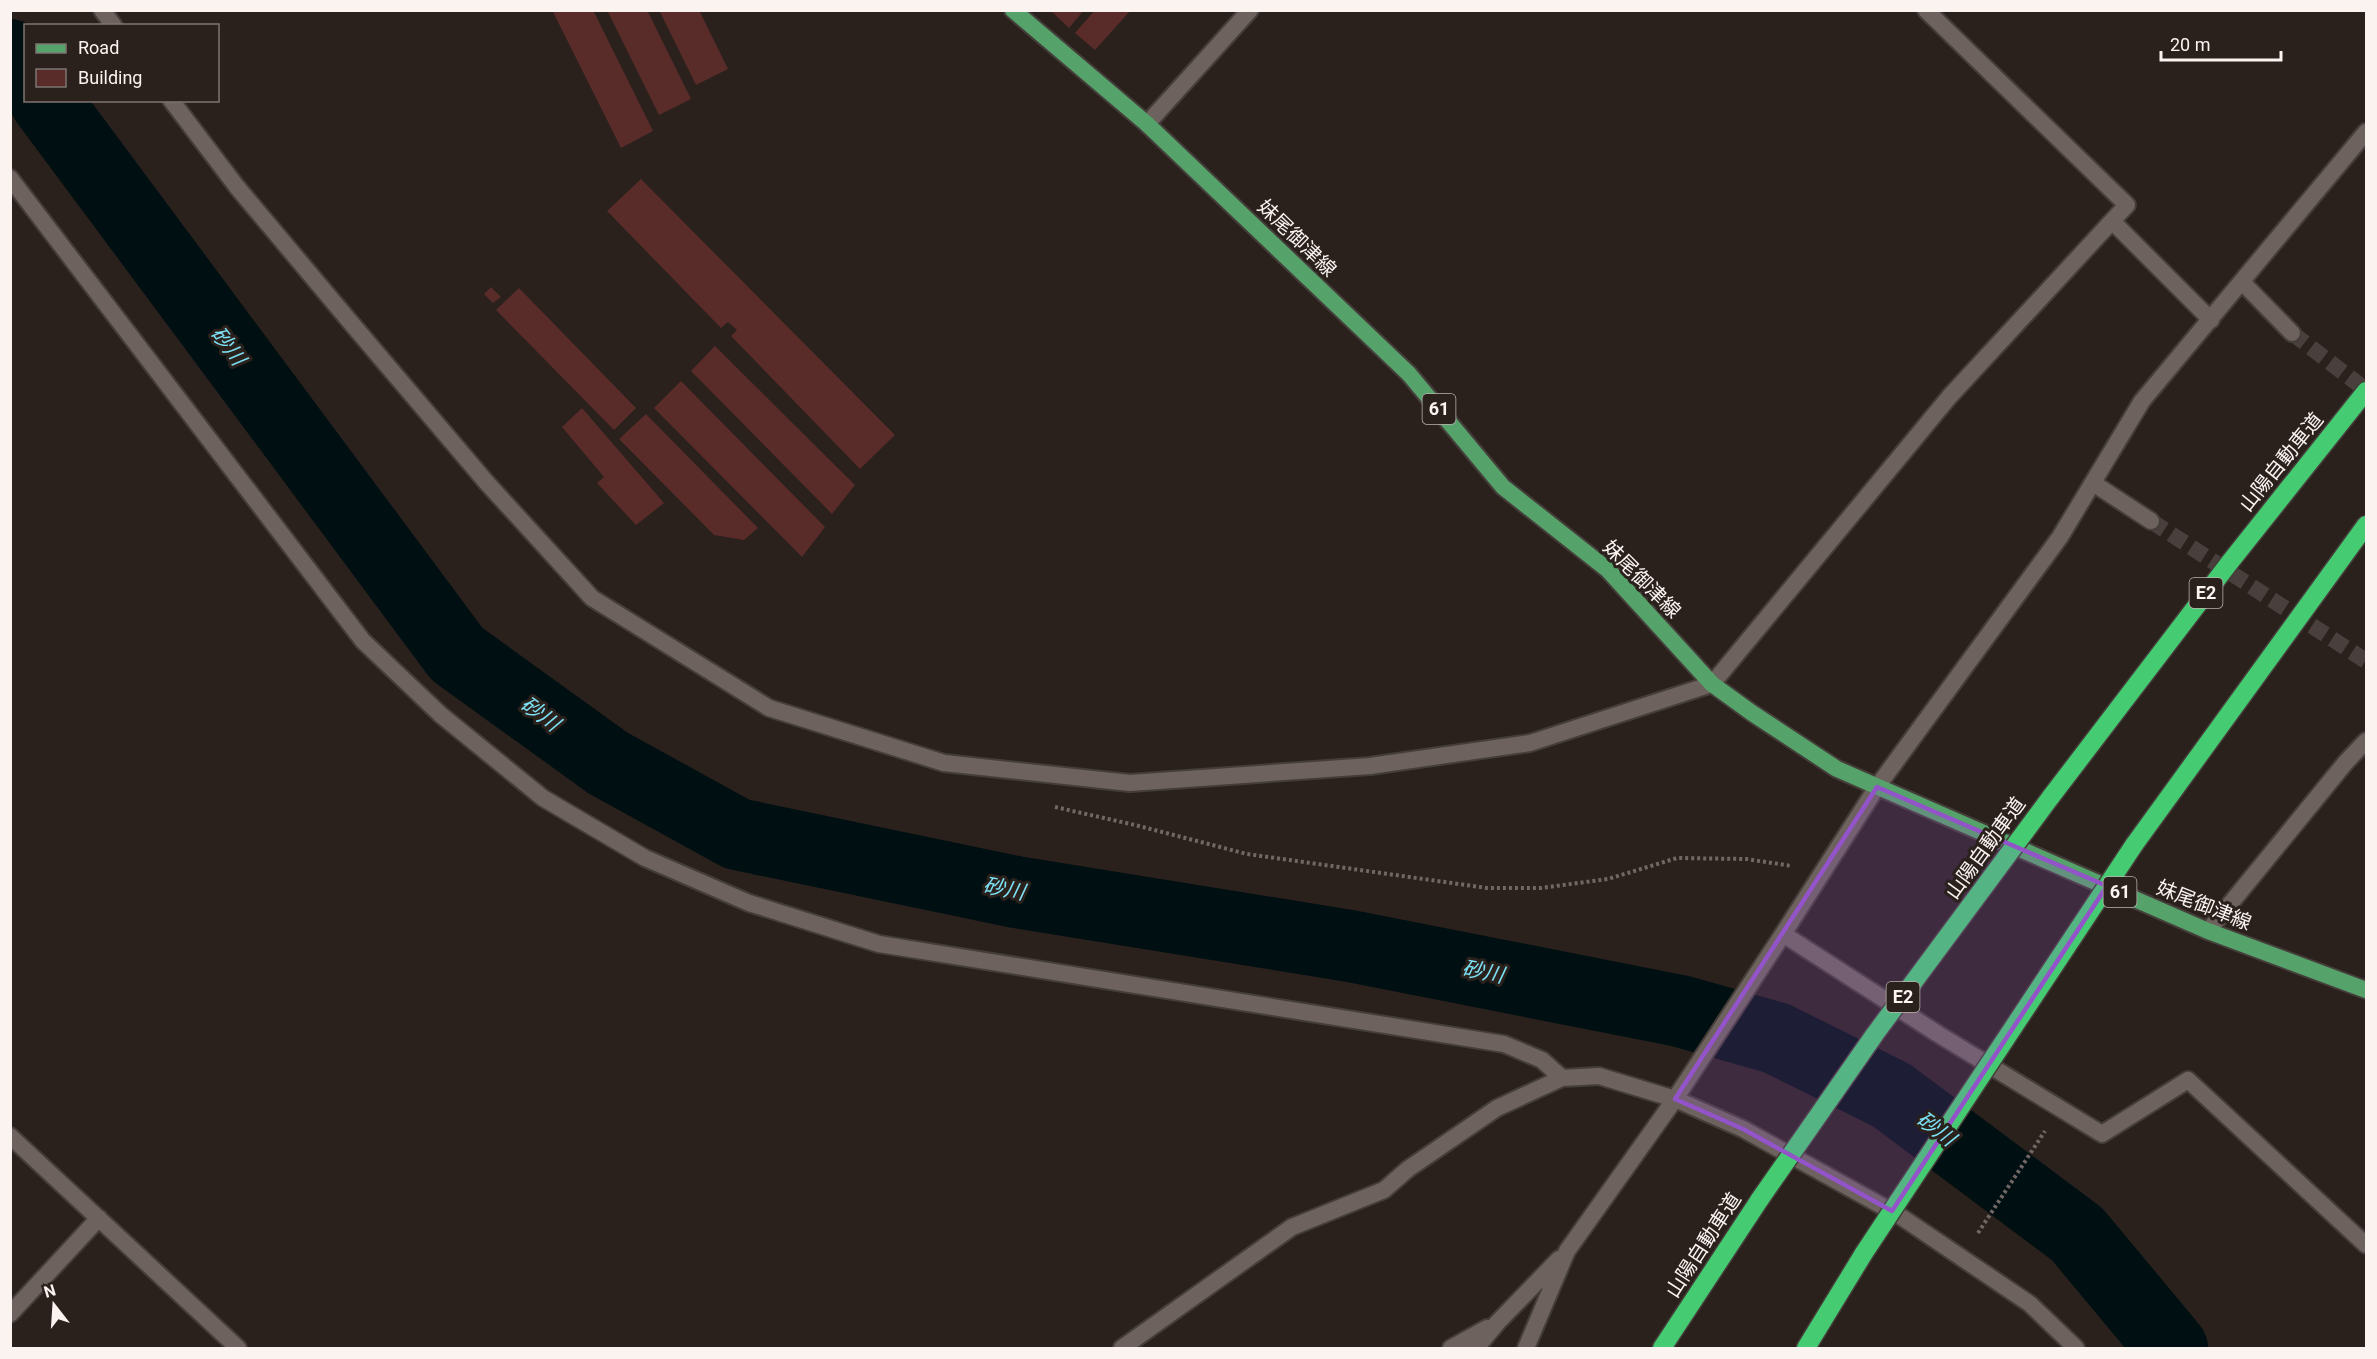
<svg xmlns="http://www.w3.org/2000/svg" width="2377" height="1359" viewBox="0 0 2377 1359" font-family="Roboto,'Noto Sans JP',sans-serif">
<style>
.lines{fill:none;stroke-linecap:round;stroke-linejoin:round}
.river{stroke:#000f12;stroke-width:72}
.building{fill:#592b29}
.minor-tunnel{stroke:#49403d;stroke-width:16;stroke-dasharray:16 8;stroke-linecap:butt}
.tertiary-tunnel{stroke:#49403d;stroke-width:16;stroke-dasharray:16 8;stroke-linecap:butt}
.minor-casing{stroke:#453d3a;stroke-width:20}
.tertiary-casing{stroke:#453d3a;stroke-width:20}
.primary-casing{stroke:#453d3a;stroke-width:20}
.motorway-casing{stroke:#453d3a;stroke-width:21}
.path{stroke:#716865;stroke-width:4;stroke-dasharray:3 3;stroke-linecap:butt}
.minor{stroke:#6d625d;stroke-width:16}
.tertiary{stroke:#6d625d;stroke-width:16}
.primary{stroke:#55a26a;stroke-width:16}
.motorway{stroke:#45cc72;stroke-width:18}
.motorway-bridge-casing{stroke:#453d3a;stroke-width:21;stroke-linecap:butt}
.motorway-bridge{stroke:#45cc72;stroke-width:18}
.marked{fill:#9454c9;fill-opacity:0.2;stroke:#9454c9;stroke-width:4.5;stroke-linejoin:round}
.labels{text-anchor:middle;stroke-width:6;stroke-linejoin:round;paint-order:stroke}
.shield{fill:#2a211d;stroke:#bcb4b1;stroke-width:1.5}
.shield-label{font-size:18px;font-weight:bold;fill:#faf3f0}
.street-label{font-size:20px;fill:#faf3f0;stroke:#2a211d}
.water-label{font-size:21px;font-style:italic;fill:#7ce1f5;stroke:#2a211d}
</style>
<rect width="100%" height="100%" fill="#2a211d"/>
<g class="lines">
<!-- river -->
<path class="river" d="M10 55 26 75
M45 100 457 654 608 763 737 834 1016 892 1350 946 1680 1011 1776 1038 1891 1095 2077 1234 2172 1348"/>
</g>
<!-- building -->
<path class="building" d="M552 10H593L653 131 621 148Z
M607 10H647L691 99 659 115Z
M659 10H699L728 69 696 85Z
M1050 10H1084L1069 28Z
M1095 10H1131L1095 50 1075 33Z
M641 179 895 435 860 469 731 336 737 330 728 322 721 328 607 211Z
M491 287 501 297 493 303 484 294Z
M519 288 636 408 614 430 496 310Z
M715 346 855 485 832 514 691 371Z
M681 381 825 527 802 557 654 408Z
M582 408 664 503 636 525 597 483 604 477 562 427Z
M646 414 758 528 744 540 714 535 619 439Z"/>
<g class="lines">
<!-- minor-tunnel -->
<path class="minor-tunnel" d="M2151 521 2366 661"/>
<!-- tertiary-tunnel -->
<path class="tertiary-tunnel" d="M2292 333 2366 390"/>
<defs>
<path id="minor" d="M1926 10 2127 205 2112 221 2211 320
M1147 124 1250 10
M10 178 363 641 441 715 543 798 645 858 749 903 879 944 1504 1044 1542 1060 1562 1078
M2093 483 2151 521
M1712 684 1950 396 2112 221
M1877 787 1783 934 1938 1034 2102 1134 2188 1080 2366 1245
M2208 931 2346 762 2366 741
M10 1136 238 1348
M10 1314 99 1218
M1122 1348 1292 1227 1384 1190 1408 1169 1497 1108 1562 1078 1599 1076 1675 1099 1743 1129 1900 1216 2030 1304 2076 1348
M1451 1348 1487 1328
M1476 1348 1498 1322 1559 1259
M1526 1348 1567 1251 1675 1099 1783 934"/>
<path id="tertiary" d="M102 10 114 26
M171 100 237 187 352 324 487 483 592 598 769 708 944 763 1130 783 1370 766 1530 743 1712 684
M2242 282 2292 333
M1877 787 2060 537 2142 401 2366 132"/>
<path id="primary" d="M1013 10 1147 124 1409 374 1503 487 1608 570 1712 684 1752 713 1837 769 2208 931 2366 990"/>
<path id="motorway" d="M2050 798 2230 562 2366 391
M2134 845 2366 525
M1662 1348 1760 1199
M1806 1348 1864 1253"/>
</defs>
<!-- minor casing -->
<use href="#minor" class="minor-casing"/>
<!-- tertiary casing -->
<use href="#tertiary" class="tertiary-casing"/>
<!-- primary casing -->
<use href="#primary" class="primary-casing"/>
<!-- motorway casing -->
<use href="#motorway" class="motorway-casing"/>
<!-- path -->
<path class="path" d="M1055 807 1135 825 1247 854 1487 888H1541L1608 879 1677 858 1746 859 1792 866
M1978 1233 2045 1131"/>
<!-- minor -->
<use href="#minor" class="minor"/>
<!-- tertiary -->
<use href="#tertiary" class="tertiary"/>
<!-- primary -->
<use href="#primary" class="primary"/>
<!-- motorway -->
<use href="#motorway" class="motorway"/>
<defs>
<path id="motorway-bridge" d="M1760 1199 1875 1034 2050 798
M1864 1253 2134 845"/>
</defs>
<!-- motorway-bridge casing -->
<use href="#motorway-bridge" class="motorway-bridge-casing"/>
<!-- motorway-bridge -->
<use href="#motorway-bridge" class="motorway-bridge"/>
</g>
<!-- marked area -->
<path class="marked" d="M1877 787 2107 886 1892 1211 1743 1129 1675 1099Z"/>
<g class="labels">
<!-- shield labels -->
<g class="shield">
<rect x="1422.5" y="394" width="33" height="30" rx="4.5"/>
<rect x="2189.5" y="578" width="33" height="30" rx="4.5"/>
<rect x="2103.5" y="877" width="33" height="30" rx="4.5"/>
<rect x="1886.5" y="982" width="33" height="30" rx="4.5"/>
</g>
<g class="shield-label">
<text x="1439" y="415">61</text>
<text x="2206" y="599">E2</text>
<text x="2120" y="898">61</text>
<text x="1903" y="1003">E2</text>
</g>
<!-- street labels -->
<g class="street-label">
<text transform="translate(1297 238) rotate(44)" y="7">妹尾御津線</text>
<text transform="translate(2281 462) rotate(-51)" y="7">山陽自動車道</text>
<text transform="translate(1642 579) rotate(45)" y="7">妹尾御津線</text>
<text transform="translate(1985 848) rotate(-54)" y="7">山陽自動車道</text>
<text transform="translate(2204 905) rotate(22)" y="7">妹尾御津線</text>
<text transform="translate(1703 1245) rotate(-57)" y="7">山陽自動車道</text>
</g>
<!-- water labels -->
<g class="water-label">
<text transform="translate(228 346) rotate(53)" y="7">砂川</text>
<text transform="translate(540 714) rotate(36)" y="7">砂川</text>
<text transform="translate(1004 889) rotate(11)" y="7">砂川</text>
<text transform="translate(1483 972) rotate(11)" y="7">砂川</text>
<text transform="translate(1936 1129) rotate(37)" y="7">砂川</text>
</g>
</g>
<!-- border -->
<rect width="2377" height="1359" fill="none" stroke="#faf3f0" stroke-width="24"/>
<!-- legend -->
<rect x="24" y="24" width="195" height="78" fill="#2a211d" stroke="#7d7571" stroke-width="1.5"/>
<rect x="36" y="44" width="30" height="9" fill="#55a26a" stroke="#7d7571" stroke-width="1.5"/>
<text x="78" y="54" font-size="18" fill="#faf3f0">Road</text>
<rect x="36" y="69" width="30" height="18" fill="#592b29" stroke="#7d7571" stroke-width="1.5"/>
<text x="78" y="84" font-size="18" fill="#faf3f0">Building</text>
<!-- north arrow -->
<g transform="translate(54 1305) rotate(343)" stroke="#2a211d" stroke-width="4.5" paint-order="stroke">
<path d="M0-4.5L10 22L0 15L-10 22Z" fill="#faf3f0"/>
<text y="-9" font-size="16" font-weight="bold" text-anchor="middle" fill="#faf3f0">N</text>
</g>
<!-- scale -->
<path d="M2161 51v9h120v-9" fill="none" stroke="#faf3f0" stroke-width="3"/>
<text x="2170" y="51" font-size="18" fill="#faf3f0" stroke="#2a211d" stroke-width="4.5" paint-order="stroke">20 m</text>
</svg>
